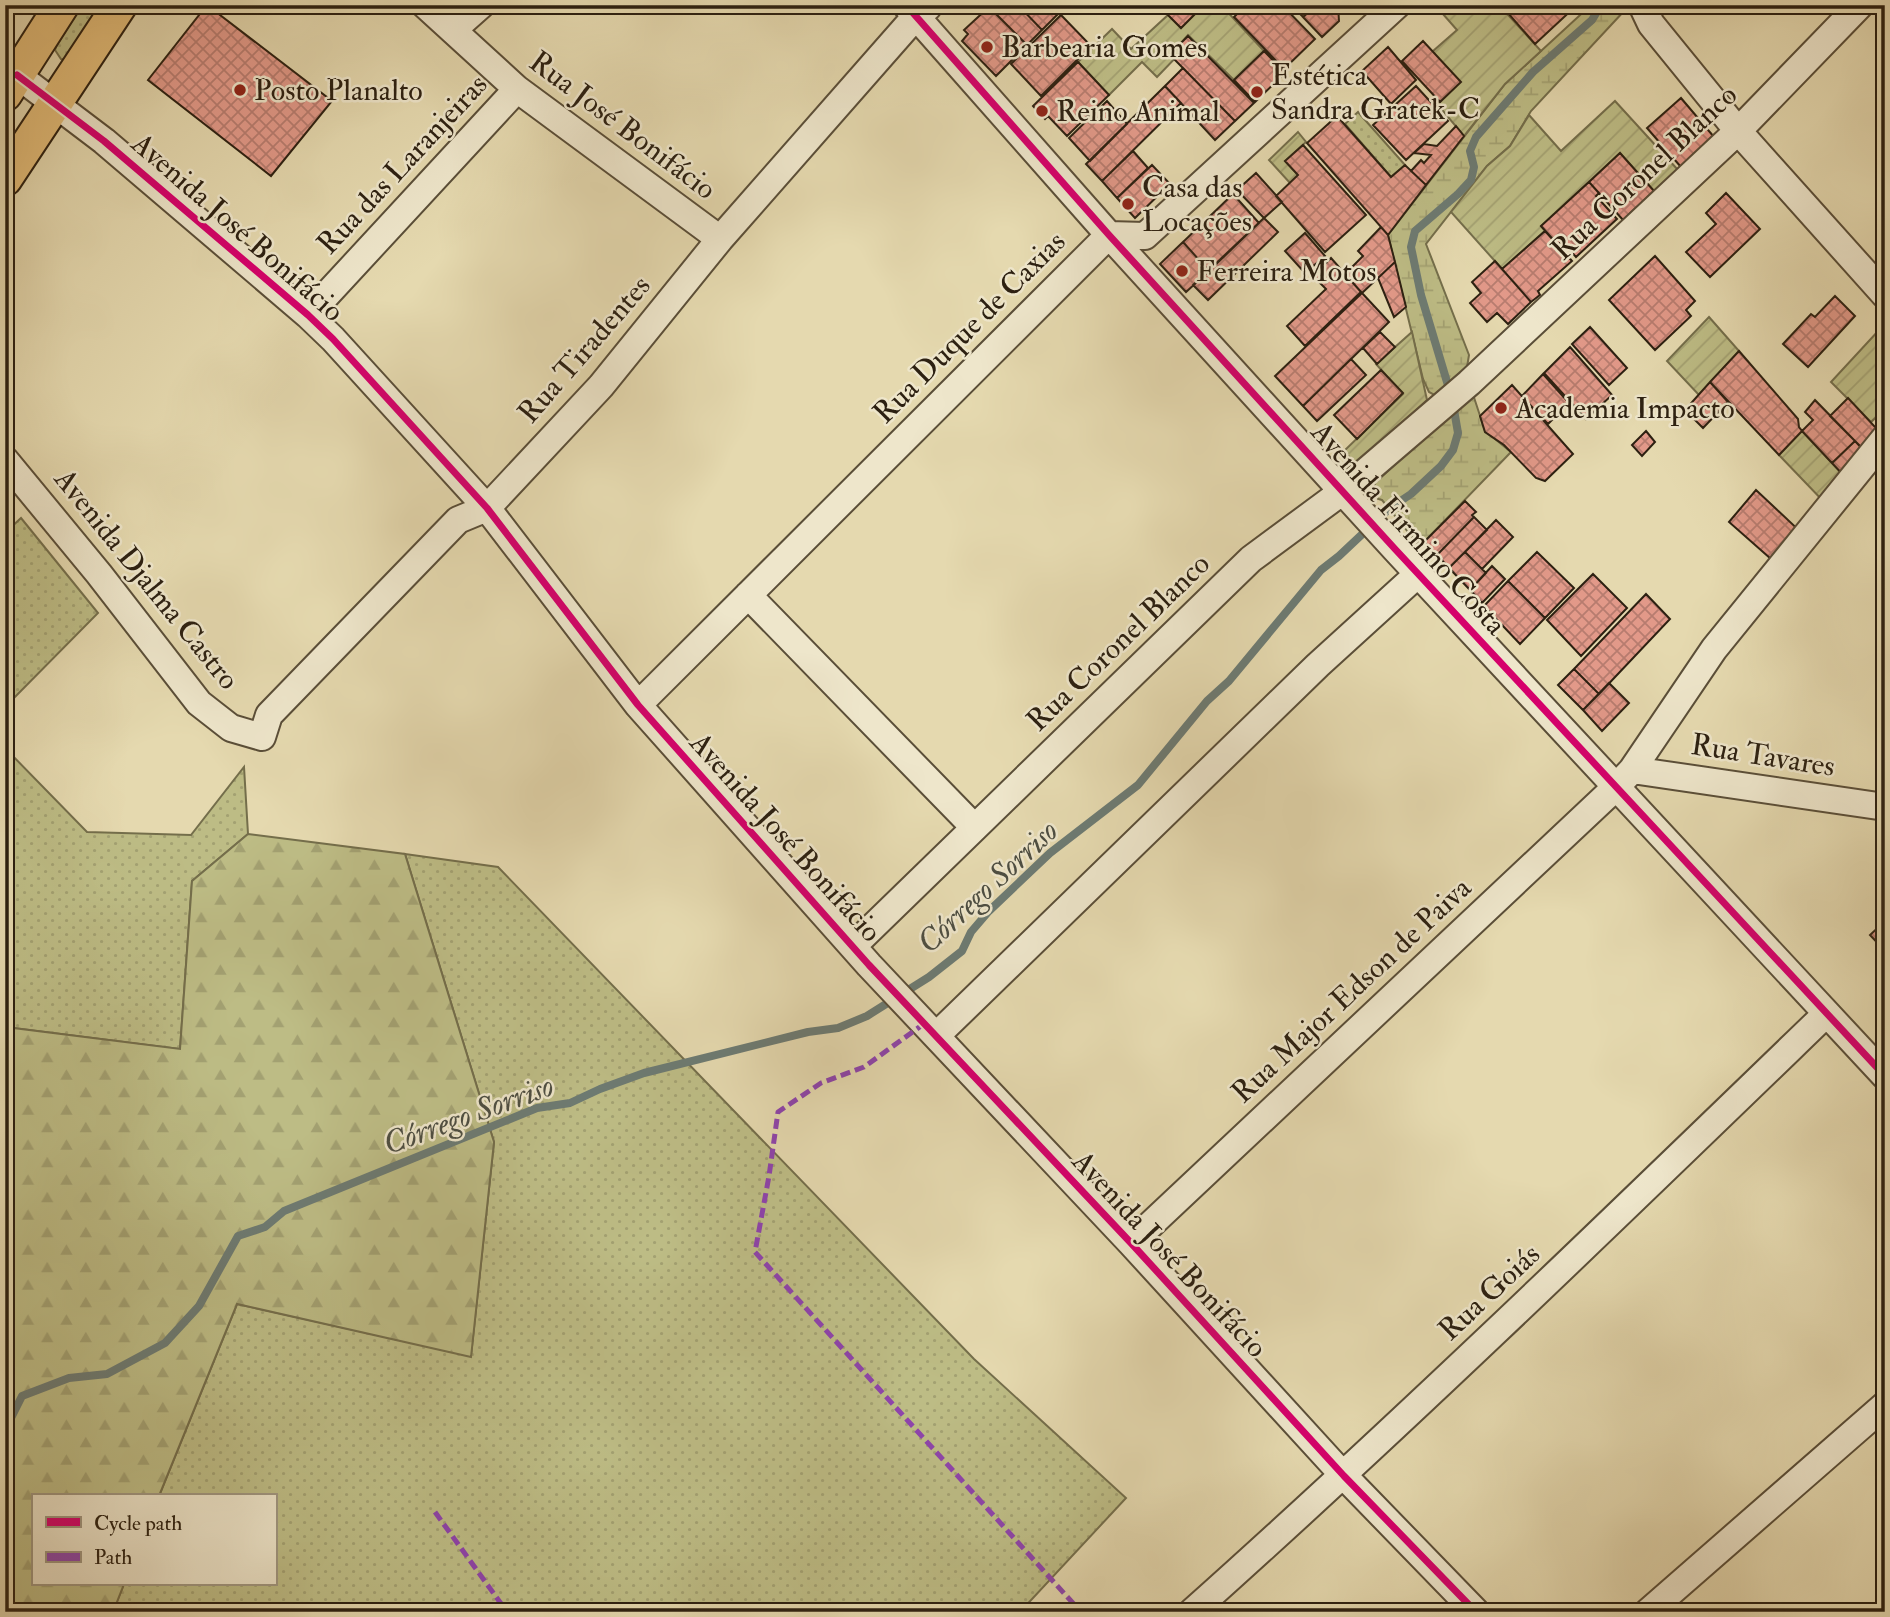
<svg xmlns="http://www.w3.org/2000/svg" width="1890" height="1617" viewBox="0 0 1890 1617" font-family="'IM FELL Double Pica',serif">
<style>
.grass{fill:url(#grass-dots);stroke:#746e4b;stroke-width:2}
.forest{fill:url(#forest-firs);stroke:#746e4b;stroke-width:2}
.wetland{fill:url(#wetland-marsh);stroke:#746e4b;stroke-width:2}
.garden{fill:url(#garden-furrows);stroke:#746e4b;stroke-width:2}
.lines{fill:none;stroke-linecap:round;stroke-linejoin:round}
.stream{stroke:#6d7b73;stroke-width:8}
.building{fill:url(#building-cross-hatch);stroke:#2c2011;stroke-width:2}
.minor-casing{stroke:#5a4e38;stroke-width:30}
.major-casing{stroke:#2c2011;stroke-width:37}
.minor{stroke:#eee6cb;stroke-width:26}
.major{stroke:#e2bc78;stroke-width:33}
.quiet{stroke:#8e44ad;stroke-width:5;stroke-dasharray:10 5;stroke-linecap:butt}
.cycleway-casing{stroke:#eee6cb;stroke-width:11}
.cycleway{stroke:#d6006c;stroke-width:7}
.poi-dot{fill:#8f2418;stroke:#eee6cb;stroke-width:2.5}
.labels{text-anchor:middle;stroke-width:5;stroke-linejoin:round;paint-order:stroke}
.poi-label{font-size:30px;fill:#2c2011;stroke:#eee6cb;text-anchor:start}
.street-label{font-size:30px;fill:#2c2011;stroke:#eee6cb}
.water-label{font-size:32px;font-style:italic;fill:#4d4e42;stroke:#eee6cb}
</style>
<defs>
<pattern id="grass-dots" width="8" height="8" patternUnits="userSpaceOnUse" patternTransform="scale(1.75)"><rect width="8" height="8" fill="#bdbc85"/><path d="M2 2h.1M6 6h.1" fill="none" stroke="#a3a172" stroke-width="1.8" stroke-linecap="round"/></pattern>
<pattern id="forest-firs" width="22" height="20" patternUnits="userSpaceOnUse" patternTransform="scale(1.75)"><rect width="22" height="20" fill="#bdbc85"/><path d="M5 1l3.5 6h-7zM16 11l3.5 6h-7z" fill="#a3a172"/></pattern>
<pattern id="wetland-marsh" width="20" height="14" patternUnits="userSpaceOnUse" patternTransform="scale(1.75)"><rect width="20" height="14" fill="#bdbc85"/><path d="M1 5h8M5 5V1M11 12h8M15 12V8" fill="none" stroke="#a3a172"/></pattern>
<pattern id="garden-furrows" width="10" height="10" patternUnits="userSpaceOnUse" patternTransform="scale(1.75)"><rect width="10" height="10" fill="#bdbc85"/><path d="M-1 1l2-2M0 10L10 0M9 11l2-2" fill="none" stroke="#a3a172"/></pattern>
<pattern id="building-cross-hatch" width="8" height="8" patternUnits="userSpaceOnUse" patternTransform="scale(1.75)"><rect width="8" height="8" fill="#e29989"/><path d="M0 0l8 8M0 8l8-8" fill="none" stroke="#b77c6f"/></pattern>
</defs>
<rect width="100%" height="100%" fill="#e5d9af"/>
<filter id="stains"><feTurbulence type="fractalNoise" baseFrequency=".00286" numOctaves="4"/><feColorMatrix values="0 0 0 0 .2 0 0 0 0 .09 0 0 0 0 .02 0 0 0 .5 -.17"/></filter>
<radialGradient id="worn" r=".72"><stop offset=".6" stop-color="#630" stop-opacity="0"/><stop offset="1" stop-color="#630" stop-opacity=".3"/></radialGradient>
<!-- grass -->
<path class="grass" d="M82 5H101L66 60 61 59 55 50 57 45Z
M1358 112 1405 165 1391 177 1345 124Z
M21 518 98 613 5 707V533Z
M5 748 87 832 191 835 244 767 248 834 192 881 180 1049 5 1027Z
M405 854 498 867 974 1359 1126 1498 1020 1612H113L124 1584H275V1496H159L237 1304 471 1356 494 1142Z"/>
<!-- forest -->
<path class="forest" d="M248 834 405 854 494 1142 471 1357 237 1304 159 1496H33V1584H124L113 1612H5V1027L180 1049 192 881Z"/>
<!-- wetland -->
<path class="wetland" d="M1591 5H1625V10L1531 111 1510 146 1487 166 1426 244 1469 355 1466 373 1485 431 1511 452 1424 542 1417 543 1382 500 1378 499 1374 490 1375 483 1434 428 1440 398 1429 392 1423 379 1388 235 1505 84Z"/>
<!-- garden -->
<path class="garden" d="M1204 5H1221L1264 51 1234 80 1188 35 1180 44 1184 49 1157 77 1142 62 1109 95 1078 62 1112 29 1131 49 1168 15 1181 28Z
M1435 5H1499L1541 51 1505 84 1464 136 1437 104 1440 102 1432 52 1457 30Z
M1615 101 1678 170 1654 191 1620 153 1541 226 1545 231 1502 269 1451 212 1487 166 1510 146 1529 115 1561 151Z
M1298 132 1306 142 1285 161 1298 175 1290 183 1269 160Z
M1709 317 1739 351 1699 395 1667 361Z
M1880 329 1885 334V409L1871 422 1831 382Z
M1412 332 1427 400 1357 466 1344 451 1403 394 1376 364Z
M1802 431 1846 478 1825 503 1779 455Z"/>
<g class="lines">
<!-- stream -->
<path class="stream" d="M1450 392 1421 295 1411 247 1415 231 1458 194 1471 180 1474 167 1470 151 1476 137 1533 72 1592 20 1601 5
M5 1430 22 1396 69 1378 107 1374 165 1343 199 1306 238 1236 265 1227 284 1211 537 1108 570 1103 600 1089 644 1073 808 1032 838 1028 867 1016 929 977 962 951 971 932 989 911 1050 853 1138 785 1207 701 1229 681 1321 570 1339 556 1390 508 1411 494 1441 466 1453 450 1458 433 1453 404"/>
</g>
<!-- building -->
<path class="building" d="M207 5 332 101 271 176 148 80Z
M999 5H1018L1042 30 1027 45 993 11Z
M1018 5H1067L1042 30Z
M1178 5H1204L1181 28 1168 15Z
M1246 5H1282L1315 39 1284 69 1234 17Z
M1291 5H1309V12L1303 17Z
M1309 5H1338L1339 21 1322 37 1303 17 1309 12Z
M1501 5H1577L1535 44Z
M989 7 1027 45 996 76 962 41 968 34 964 30Z
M1061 15 1091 46 1041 96 1011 64Z
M1188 36 1254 103 1235 121 1174 59 1184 49 1180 44Z
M1423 41 1461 82 1440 102 1402 61Z
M1388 47 1416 80 1391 104 1362 71Z
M1264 51 1285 73 1255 102 1234 80Z
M1078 62 1109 95 1067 136 1048 116 1045 119 1033 106Z
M1183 68 1235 121 1215 140 1165 86Z
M1165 86 1181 103 1102 181 1086 164Z
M1416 86 1448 121 1406 160 1373 125Z
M1681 98 1714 137 1681 167 1647 128Z
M1107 101 1127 124 1090 161 1069 138Z
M1337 116 1391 177 1405 165 1426 185 1388 235 1307 143Z
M1456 126 1464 136 1426 185 1411 171 1421 160 1424 163 1431 155 1414 153 1424 144 1437 146Z
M1303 145 1366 215 1325 252 1276 196 1298 175 1285 161Z
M1133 151 1148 168 1117 198 1102 181Z
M1620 153 1654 191 1623 220 1589 182Z
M1152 165 1170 184 1135 218 1117 198Z
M1256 173 1282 202 1264 218 1237 190Z
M1589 182 1599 193 1596 196 1617 219 1576 257 1562 241 1558 245 1541 226Z
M1726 193 1760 229 1710 277 1686 252 1716 224 1706 213Z
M1233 194 1259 223 1209 271 1183 242Z
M1264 218 1278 232 1208 300 1193 285Z
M1381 227 1388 235 1395 262 1362 293 1345 274 1363 256 1358 251Z
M1545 231 1572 261 1538 291 1540 295 1531 302 1502 269Z
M1305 233 1325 256 1305 273 1285 251Z
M1183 242 1209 271 1186 292 1160 264Z
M1655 256 1695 301 1686 310 1691 316 1655 350 1609 300Z
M1331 258 1361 292 1305 346 1287 326 1326 289 1313 276Z
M1495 261 1531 302 1508 324 1497 313 1487 322 1470 303 1481 293 1472 282Z
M1395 262 1406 307 1394 317 1378 278Z
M1362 293 1389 322 1303 406 1275 376Z
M1835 296 1855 316 1808 367 1783 344 1811 314 1815 317Z
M1590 327 1627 368 1609 385 1572 344Z
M1380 332 1395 347 1377 364 1363 348Z
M1570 347 1612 395 1586 419 1544 373Z
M1739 351 1798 419 1799 427 1802 431 1779 455 1710 382Z
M1351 359 1366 375 1317 421 1303 406Z
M1381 370 1403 393 1357 439 1334 415Z
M1543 374 1569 403 1548 424 1522 396Z
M1710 382 1728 402 1703 428 1685 410Z
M1512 385 1573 454 1545 481 1536 478 1504 445 1485 432 1480 416Z
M1848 398 1876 428 1861 447 1830 416Z
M1815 400 1855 441 1832 463 1802 431 1813 420 1805 412Z
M1646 431 1655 442 1642 456 1632 445Z
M1855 441 1866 453 1846 478 1832 463Z
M1756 490 1805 536 1779 566 1729 522Z
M1465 501 1476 512 1472 515 1474 517 1437 555 1424 542Z
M1474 517 1487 530 1449 568 1437 555Z
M1496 520 1513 537 1482 569 1465 552Z
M1465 552 1486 573 1470 590 1449 568Z
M1537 552 1574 588 1545 618 1508 581Z
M1492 566 1505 579 1482 603 1470 590Z
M1593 574 1627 608 1581 656 1547 620Z
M1508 581 1545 618 1520 644 1484 606Z
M1646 594 1670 619 1599 694 1574 669Z
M1574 669 1599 694 1583 710 1558 685Z
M1609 683 1629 703 1602 731 1583 710Z
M1885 921V951L1870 935Z"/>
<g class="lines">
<defs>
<path id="minor" d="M425 5 517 89 720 239
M906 5 1109 235 1395 549 1885 1076
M1642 5 1651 24 1738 131 1885 295
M454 29 481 5
M17 75 104 141 308 315 333 339 487 508 638 705 869 965 1131 1243 1344 1476 1476 1612
M308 315 517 89
M5 460 99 574 199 703 231 728 262 737 269 715 458 520 487 508 601 386 720 239 916 16 928 7
M748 595 974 827
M638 705 1109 235 1145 236 1397 5
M1632 770 1885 807
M853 946 1251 559 1343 491 1469 383 1738 131 1860 5
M936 1036 1318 665 1418 574
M1131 1243 1616 787 1632 770 1714 649 1885 438
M1192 1612C1409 1418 1617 1216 1826 1014
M1648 1612 1885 1405"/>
<path id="major" d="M5 94 62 5
M5 179 120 5"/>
</defs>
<!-- minor casing -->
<use href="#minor" class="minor-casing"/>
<!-- major casing -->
<use href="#major" class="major-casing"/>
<!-- minor -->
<use href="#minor" class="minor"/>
<!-- major -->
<use href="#major" class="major"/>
<!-- quiet -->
<path class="quiet" d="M925 1023 864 1067 821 1083 778 1112 769 1176 755 1252 1081 1612
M435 1512 507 1612"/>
<defs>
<path id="cycleway" d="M906 5 1109 235 1395 549 1885 1076
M17 75 104 141 308 315 333 339 487 508 638 705 869 965 1131 1243 1344 1476 1476 1612"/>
</defs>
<!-- cycleway casing -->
<use href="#cycleway" class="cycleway-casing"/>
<!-- cycleway -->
<use href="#cycleway" class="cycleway"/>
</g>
<!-- markers -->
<g class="poi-dot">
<circle cx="987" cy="47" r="7"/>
<circle cx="240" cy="90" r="7"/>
<circle cx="1257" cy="92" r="7"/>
<circle cx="1042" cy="111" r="7"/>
<circle cx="1128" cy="204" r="7"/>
<circle cx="1182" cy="271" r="7"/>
<circle cx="1501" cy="408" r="7"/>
</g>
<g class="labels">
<!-- poi labels -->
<g class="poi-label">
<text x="1001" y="57">Barbearia Gomes</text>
<text x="1271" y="85">Estética<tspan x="1271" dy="34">Sandra Gratek-C</tspan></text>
<text x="254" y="100">Posto Planalto</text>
<text x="1056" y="121">Reino Animal</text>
<text x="1142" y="197">Casa das<tspan x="1142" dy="34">Locações</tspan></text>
<text x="1196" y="281">Ferreira Motos</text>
<text x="1515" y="418">Academia Impacto</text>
</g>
<!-- street labels -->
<g class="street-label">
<text transform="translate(623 125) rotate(37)" y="10">Rua José Bonifácio</text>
<text transform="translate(402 164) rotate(-47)" y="10">Rua das Laranjeiras</text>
<text transform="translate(1644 172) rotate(-43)" y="10">Rua Coronel Blanco</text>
<text transform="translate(238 227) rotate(41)" y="10">Avenida José Bonifácio</text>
<text transform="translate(969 327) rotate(-45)" y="10">Rua Duque de Caxias</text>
<text transform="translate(584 349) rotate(-49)" y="10">Rua Tiradentes</text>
<text transform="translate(1409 528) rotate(48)" y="10">Avenida Firmino Costa</text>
<text transform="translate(147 579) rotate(51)" y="10">Avenida Djalma Castro</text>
<text transform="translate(1118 642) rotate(-44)" y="10">Rua Coronel Blanco</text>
<text transform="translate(1763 755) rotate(9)" y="10">Rua Tavares</text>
<text transform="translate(786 837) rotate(48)" y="10">Avenida José Bonifácio</text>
<text transform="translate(1351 990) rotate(-43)" y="10">Rua Major Edson de Paiva</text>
<text transform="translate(1170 1254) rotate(47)" y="10">Avenida José Bonifácio</text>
<text transform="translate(1489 1292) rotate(-43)" y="10">Rua Goiás</text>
</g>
<!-- water labels -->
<g class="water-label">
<text transform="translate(987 886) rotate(-43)" y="11">Córrego Sorriso</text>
<text transform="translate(468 1114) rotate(-20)" y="11">Córrego Sorriso</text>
</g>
</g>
<!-- margin -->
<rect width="1890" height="1617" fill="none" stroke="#e5d9af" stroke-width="28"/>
<rect x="7" y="7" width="1876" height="1603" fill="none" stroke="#2c2011" stroke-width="3.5"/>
<rect x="14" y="14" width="1862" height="1589" fill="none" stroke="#2c2011" stroke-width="2"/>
<!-- legend -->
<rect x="32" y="1494" width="245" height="91" fill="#eee6cb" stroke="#a09781" stroke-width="2"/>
<rect x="46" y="1517" width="35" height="10" fill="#d6006c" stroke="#a09781" stroke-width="2"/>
<text x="94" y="1530" font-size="21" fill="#2c2011">Cycle path</text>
<rect x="46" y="1552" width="35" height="10" fill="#8e44ad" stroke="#a09781" stroke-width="2"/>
<text x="94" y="1564" font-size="21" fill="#2c2011">Path</text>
<rect width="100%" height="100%" filter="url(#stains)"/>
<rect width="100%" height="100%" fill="url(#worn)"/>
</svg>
